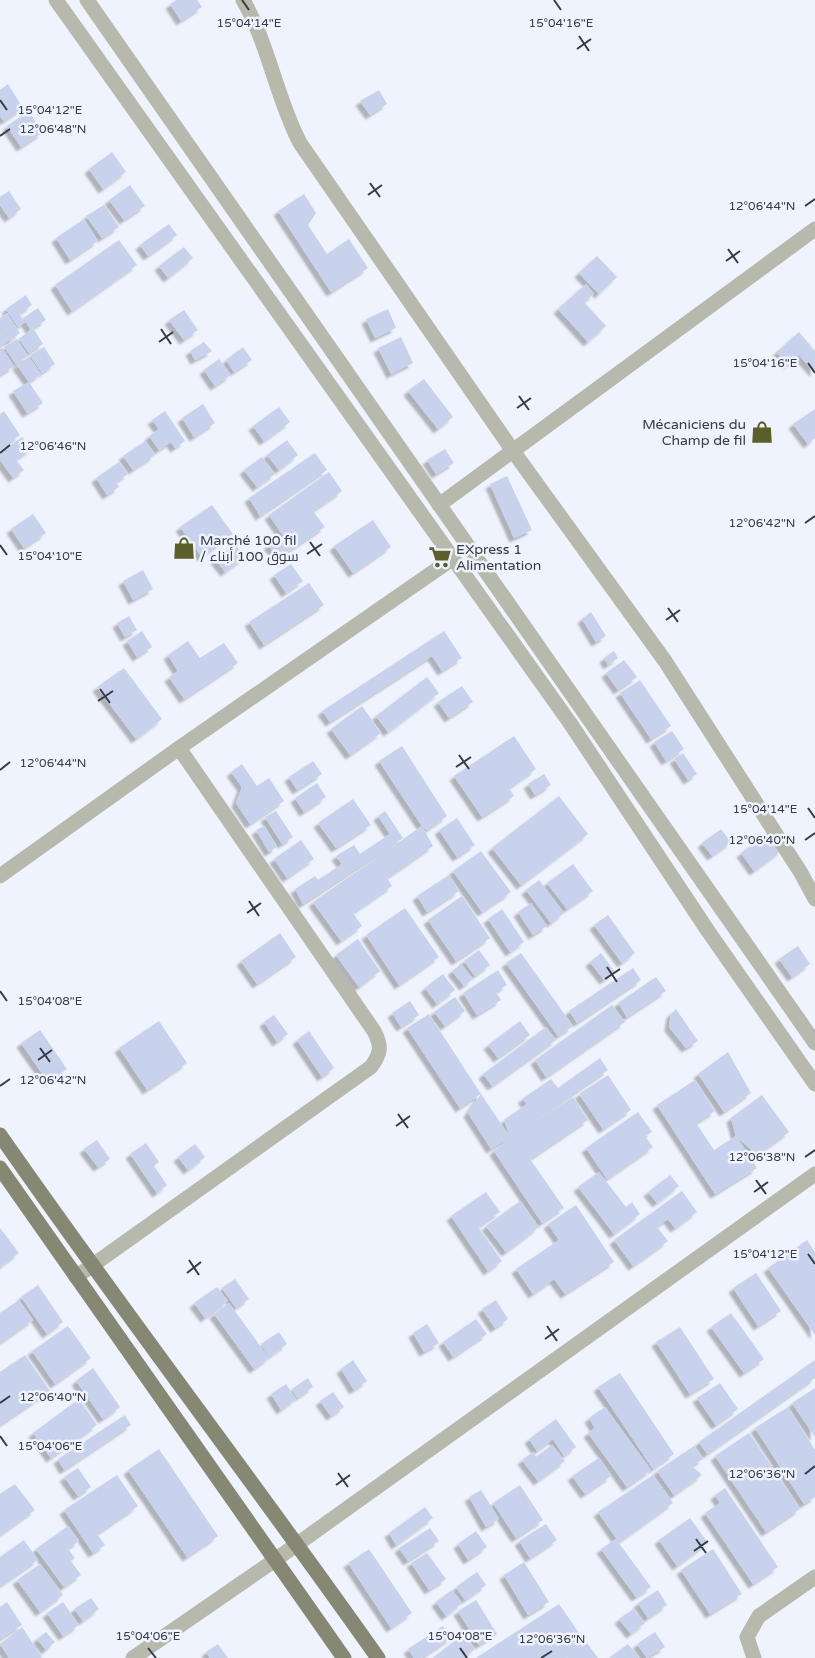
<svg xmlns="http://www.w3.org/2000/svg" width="815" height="1658" viewBox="0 0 815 1658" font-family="'Varela Round',Cairo,sans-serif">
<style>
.building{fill:#c9d2ec;filter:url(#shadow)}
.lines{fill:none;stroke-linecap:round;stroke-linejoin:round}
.minor{stroke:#b8b9ad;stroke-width:15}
.major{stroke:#878873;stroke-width:15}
.ticks{fill:none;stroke:#373b45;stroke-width:2}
.labels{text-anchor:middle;stroke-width:5;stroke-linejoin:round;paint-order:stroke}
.poi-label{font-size:14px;fill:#373b45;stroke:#eff3fd;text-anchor:start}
.ticks-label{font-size:12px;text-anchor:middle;fill:#373b45;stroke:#eff3fd;stroke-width:5;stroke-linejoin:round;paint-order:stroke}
</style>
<defs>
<filter id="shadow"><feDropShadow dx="-4.5" dy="4.5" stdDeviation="1" flood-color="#0004"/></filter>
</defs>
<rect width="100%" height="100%" fill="#eff3fd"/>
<!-- building -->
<path class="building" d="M176 0H197L202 7 181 21 170 4Z
M8 84 23 108 4 121 0 116V90Z
M379 90 387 104 370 115 360 101Z
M29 111 42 133 21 147 7 126Z
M112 152 126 172 103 189 89 169Z
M130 185 145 206 124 220 109 200Z
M9 191 21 209 9 218 0 205V197Z
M304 194 316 213 308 225 327 254 349 239 368 268 331 292 278 211Z
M104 205 119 227 102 238 86 216Z
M84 219 98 241 70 260 56 238Z
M169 224 177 235 148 256 140 245Z
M119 240 137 265 72 311 55 285Z
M184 247 193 258 168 278 159 266Z
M597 256 617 277 599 294 579 273Z
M586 284 594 294 584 302 606 326 588 342 558 309Z
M26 295 32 305 19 314 25 322 18 327 6 309Z
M38 308 46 320 33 328 43 344 29 353 19 339 31 330 23 318Z
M388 309 396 328 375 338 366 319Z
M184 310 198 330 184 340 169 320Z
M7 313 20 333 10 341 0 326V318Z
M0 328 9 340 0 346Z
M799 332 815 351V373L799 355 788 365 777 352Z
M401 337 413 363 391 374 378 348Z
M17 339 28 356 16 364 4 347Z
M204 342 212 351 195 360 190 351Z
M44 347 55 364 42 373 30 355Z
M243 347 252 360 234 372 226 360Z
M2 348 14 366 0 375V349Z
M29 357 41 374 29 382 17 365Z
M219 359 231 375 215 386 204 370Z
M424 379 453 417 438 429 408 391Z
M29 382 43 403 27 413 13 391Z
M203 404 215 423 194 437 182 418Z
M279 407 290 422 264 441 253 426Z
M815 409V438L808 444 793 424Z
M4 411 20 435 0 449V414Z
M165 411 185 441 175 448 171 442 159 450 149 436 159 429 152 420Z
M22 437 31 449 16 460 24 470 13 478 0 460V453Z
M287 440 298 455 279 470 267 455Z
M145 441 155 455 133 470 123 456Z
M445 449 454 463 436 474 427 460Z
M315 453 327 470 260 516 249 498Z
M262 457 275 474 257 487 244 470Z
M119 462 128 474 116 482 119 487 107 495 96 478Z
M329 472 342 491 313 511 325 527 292 549 269 515Z
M507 476 532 530 514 538 490 484Z
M212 505 233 534 202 557 180 527Z
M33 514 46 533 24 548 11 529Z
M373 520 391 547 353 573 334 546Z
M279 535 292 549 280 559 268 545Z
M235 544 245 557 225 572 215 559Z
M291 564 303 581 286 593 274 575Z
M143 570 153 589 133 600 123 581Z
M309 583 324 605 264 645 249 622Z
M591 612 606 636 596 642 582 619Z
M129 616 137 630 125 637 117 623Z
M142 631 152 647 137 657 127 641Z
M444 631 462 658 442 671 432 656 330 722 322 711Z
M188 641 200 658 224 643 238 663 184 699 169 677 178 671 168 655Z
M614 651 618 658 608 665 604 658Z
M624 660 637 677 618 690 606 673Z
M124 668 162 719 136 739 97 687Z
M427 677 439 693 388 732 376 716Z
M640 680 671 726 651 739 620 693Z
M462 686 473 702 449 718 438 702Z
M362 706 381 733 350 755 331 729Z
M672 731 684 749 666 761 654 742Z
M514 736 536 769 509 788 514 796 482 817 454 776Z
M402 746 447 816 427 830 422 826 379 761Z
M683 753 697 774 688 780 674 759Z
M313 761 322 774 297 790 289 777Z
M242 764 257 786 269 778 284 801 250 824 236 803 242 787 231 772Z
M544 774 551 785 535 795 528 784Z
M317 783 326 797 304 812 295 798Z
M559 796 588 834 521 885 492 848Z
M353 799 371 825 336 848 318 823Z
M276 811 293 837 282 844 265 817Z
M385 811 403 838 303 904 295 889 315 876 318 880 342 864 336 856 354 845 360 854 390 834 378 816Z
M457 818 475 845 457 857 439 830Z
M264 826 277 847 269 852 256 830Z
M422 826 433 846 387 878 392 886 353 913 362 926 341 941 313 902Z
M721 829 731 842 712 856 702 843Z
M769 832 782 850 754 871 741 853Z
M301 840 314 859 287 878 274 859Z
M481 851 511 892 482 912 453 871Z
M573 864 593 891 567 909 547 883Z
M449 875 459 891 427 912 417 896Z
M539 880 564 913 551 923 526 890Z
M462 896 490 938 456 961 428 920Z
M531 903 547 926 533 935 518 912Z
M405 908 439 957 399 985 366 935Z
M502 909 524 942 510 952 488 919Z
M608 915 635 953 622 963 594 925Z
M280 933 296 957 257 984 241 961Z
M358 939 380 971 359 987 336 955Z
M798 946 810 964 792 977 779 959Z
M479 950 490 965 475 976 464 961Z
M521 953 573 1026 558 1036 506 963Z
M601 953 615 972 604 980 590 962Z
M461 964 473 979 464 986 452 971Z
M633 968 641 980 577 1023 569 1011Z
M498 970 507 985 496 992 501 1000 477 1015 463 993Z
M443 974 455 990 437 1004 425 988Z
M656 977 666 991 627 1017 618 1003Z
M455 997 465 1011 445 1026 434 1012Z
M410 1001 419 1015 401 1027 392 1013Z
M612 1005 625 1022 546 1077 535 1060Z
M676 1009 698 1041 686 1048 669 1027 671 1014Z
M429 1014 481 1094 460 1108 407 1028Z
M274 1015 288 1034 277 1042 264 1022Z
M159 1021 187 1063 147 1090 119 1048Z
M520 1021 530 1035 498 1058 488 1045Z
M546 1027 556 1040 492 1086 483 1074Z
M40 1030 67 1069 48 1082 21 1043Z
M309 1031 334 1068 322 1077 297 1040Z
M728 1052 751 1093 724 1112 698 1074Z
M600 1058 608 1070 522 1129 573 1097 588 1120 530 1159 564 1208 542 1223 494 1151 510 1137 491 1149 468 1113 481 1094 510 1137 504 1120 527 1104 522 1099 551 1079 558 1088Z
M608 1075 631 1110 603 1129 579 1094Z
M695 1080 715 1111 696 1123 714 1150 736 1136 757 1168 715 1194 657 1105Z
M762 1095 789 1132 757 1155 736 1136 731 1118Z
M638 1112 652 1132 645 1136 653 1147 607 1179 586 1148Z
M97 1140 110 1159 98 1167 84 1149Z
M146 1143 159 1162 154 1166 167 1185 157 1193 130 1154Z
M195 1144 205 1157 188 1170 178 1157Z
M599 1172 626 1207 632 1202 640 1214 614 1234 578 1187Z
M670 1175 679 1186 657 1203 648 1192Z
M682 1191 697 1212 675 1228 668 1219 657 1227 668 1241 633 1266 614 1240Z
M486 1192 500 1212 478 1227 502 1261 488 1271 451 1216Z
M520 1201 539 1227 506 1252 486 1226Z
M576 1205 614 1262 565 1294 554 1279 533 1294 516 1269 559 1240 548 1224Z
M0 1228 19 1253 0 1267Z
M807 1240 815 1252V1335L768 1268Z
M756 1273 781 1311 758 1326 733 1288Z
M235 1279 249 1299 236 1308 222 1288Z
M38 1285 63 1322 47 1334 21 1297Z
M217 1287 228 1301 205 1318 194 1303Z
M19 1300 33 1320 0 1343V1313Z
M496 1300 508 1319 495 1328 482 1309Z
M229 1303 269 1358 254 1369 214 1314Z
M731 1313 764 1359 744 1373 711 1327Z
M476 1319 487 1334 453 1357 443 1342Z
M427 1324 439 1343 424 1352 413 1333Z
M68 1326 91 1358 55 1384 32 1351Z
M680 1327 714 1379 690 1394 656 1342Z
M279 1332 287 1344 269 1357 261 1344Z
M25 1355 50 1391 0 1425V1372Z
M353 1360 367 1381 354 1390 341 1369Z
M815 1360V1378L707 1454 699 1442Z
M93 1368 120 1407 103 1419 76 1381Z
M620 1373 674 1454 653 1469 598 1387Z
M308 1378 313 1387 297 1398 292 1389Z
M720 1383 738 1409 716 1425 697 1398Z
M286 1384 296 1399 281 1410 271 1394Z
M815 1388V1437L792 1403Z
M333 1392 344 1407 331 1416 320 1401Z
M79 1399 97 1425 51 1458 33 1433Z
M605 1407 651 1470 627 1487 588 1433 595 1428 589 1418Z
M788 1407 815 1450V1497L804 1504 755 1428Z
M125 1415 131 1425 64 1470 58 1459Z
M556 1419 576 1447 564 1456 553 1439 537 1451 529 1439Z
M749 1433 800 1509 766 1532 715 1456Z
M552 1445 565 1461 538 1481 522 1460 533 1452 536 1457Z
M694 1446 703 1459 692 1466 702 1475 674 1495 657 1471Z
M159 1449 218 1536 187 1557 128 1470Z
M599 1458 611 1476 585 1494 572 1476Z
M78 1468 91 1487 78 1496 64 1477Z
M117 1475 138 1506 97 1534 105 1545 93 1553 64 1510Z
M653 1475 673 1503 619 1542 598 1512Z
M15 1484 35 1510 0 1535V1494Z
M520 1485 543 1520 516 1538 493 1503Z
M725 1488 778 1567 753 1584 705 1513 720 1503 715 1495Z
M481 1490 499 1519 486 1527 469 1497Z
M425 1507 433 1518 396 1545 389 1533Z
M690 1518 708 1543 677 1566 659 1540Z
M546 1524 557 1540 530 1558 519 1541Z
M68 1526 79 1541 68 1549 75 1558 71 1561 81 1575 64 1587 36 1549Z
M430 1528 439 1541 408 1561 399 1548Z
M476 1531 487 1547 468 1560 458 1544Z
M616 1539 651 1587 636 1597 601 1549Z
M24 1540 38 1560 0 1586V1557Z
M369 1549 412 1613 391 1628 348 1563Z
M713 1549 742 1594 710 1614 681 1570Z
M427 1553 446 1579 429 1590 411 1563Z
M524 1562 549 1602 528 1615 504 1575Z
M40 1564 63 1595 40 1612 17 1580Z
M477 1572 486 1585 465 1600 456 1587Z
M452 1590 462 1603 446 1616 436 1602Z
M658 1590 667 1605 648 1618 638 1603Z
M91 1598 99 1609 83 1621 74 1609Z
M476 1600 497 1634 479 1645 458 1611Z
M7 1602 22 1625 0 1639V1607Z
M63 1602 79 1625 63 1636 47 1613Z
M559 1604 586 1643 564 1658H476Z
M633 1609 645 1623 631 1634 619 1619Z
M443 1626 451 1638 421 1658H414L408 1649Z
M22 1627 42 1657 40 1658H9L0 1644Z
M46 1632 55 1642 46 1650 37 1639Z
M655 1632 665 1647 647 1658 637 1644Z
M463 1634 475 1649 463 1658H433Z
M587 1643 598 1658H566Z
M218 1644 228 1658H210L206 1652Z
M628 1644 639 1658H609Z"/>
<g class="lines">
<!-- minor -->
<path class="minor" d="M56 0 570 723 708 931 815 1084
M87 0 815 1043
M243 0C269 45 276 97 300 143L513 451 665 661 801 873 815 899
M439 505 815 229
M0 876 179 748 452 559
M76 1277 371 1067C381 1053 382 1046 374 1031L179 748
M133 1658 275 1560 815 1174
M754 1658 747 1637 759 1616 815 1577"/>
<!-- major -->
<path class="major" d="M0 1135C123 1312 254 1482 378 1658
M0 1168 344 1658"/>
</g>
<!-- ticks -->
<path class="ticks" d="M242 0 249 10M554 0 561 10M579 36 589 51M577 49 591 39M0 100 7 110M0 136 10 129M370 183 380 197M368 195 382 185M805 206 815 199M728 249 738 263M726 261 740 251M161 329 171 344M159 342 173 332M808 363 815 373M519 396 529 410M517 408 531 398M0 453 10 445M805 523 815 516M310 542 320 556M0 545 7 555M307 554 322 544M668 608 678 622M666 620 680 610M100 689 110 703M98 701 113 691M459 755 469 769M456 767 471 757M0 770 10 762M808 808 815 818M805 840 815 833M249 901 259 916M247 913 261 903M607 967 617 982M605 979 620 969M0 991 7 1001M40 1048 50 1062M38 1060 52 1050M0 1086 10 1079M398 1114 408 1128M396 1126 410 1116M805 1157 815 1150M756 1180 766 1194M754 1192 768 1182M808 1254 815 1264M189 1260 199 1275M187 1273 201 1262M547 1326 557 1341M545 1339 559 1329M0 1403 10 1396M0 1436 7 1446M338 1473 348 1487M805 1474 815 1466M336 1485 350 1475M696 1539 706 1553M694 1551 708 1541M148 1648 156 1658M460 1648 467 1658M541 1658 552 1651"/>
<!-- icons -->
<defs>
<symbol id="shop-bare" viewBox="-9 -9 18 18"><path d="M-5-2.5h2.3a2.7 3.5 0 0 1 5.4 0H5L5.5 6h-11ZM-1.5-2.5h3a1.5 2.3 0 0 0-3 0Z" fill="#5c5e2b" stroke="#eff3fd" stroke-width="2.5" paint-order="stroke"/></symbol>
<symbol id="supermarket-bare" viewBox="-9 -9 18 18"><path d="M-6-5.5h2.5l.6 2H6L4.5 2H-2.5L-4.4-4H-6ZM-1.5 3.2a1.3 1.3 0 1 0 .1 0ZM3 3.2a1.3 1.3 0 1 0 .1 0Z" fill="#5c5e2b" stroke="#eff3fd" stroke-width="2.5" paint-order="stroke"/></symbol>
</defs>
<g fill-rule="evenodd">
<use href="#shop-bare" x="746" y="416" width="32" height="32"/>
<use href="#shop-bare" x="168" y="532" width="32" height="32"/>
<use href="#supermarket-bare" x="424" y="541" width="32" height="32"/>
</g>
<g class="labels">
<!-- poi labels -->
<g class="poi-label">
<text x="746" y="429" text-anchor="end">Mécaniciens du<tspan x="746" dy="16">Champ de fil</tspan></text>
<text x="200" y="545">Marché 100 fil<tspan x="200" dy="16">/ سوق 100 أبناء</tspan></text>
<text x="456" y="554">EXpress 1<tspan x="456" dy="16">Alimentation</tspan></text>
</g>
</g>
<g class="ticks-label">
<text x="249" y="27">15°04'14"E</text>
<text x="561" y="27">15°04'16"E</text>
<text x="50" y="114">15°04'12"E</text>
<text x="53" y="133">12°06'48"N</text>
<text x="762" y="210">12°06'44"N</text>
<text x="765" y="367">15°04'16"E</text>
<text x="53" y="450">12°06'46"N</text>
<text x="762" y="527">12°06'42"N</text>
<text x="50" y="560">15°04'10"E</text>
<text x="53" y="767">12°06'44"N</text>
<text x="765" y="813">15°04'14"E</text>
<text x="762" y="844">12°06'40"N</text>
<text x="50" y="1005">15°04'08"E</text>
<text x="53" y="1084">12°06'42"N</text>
<text x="762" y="1161">12°06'38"N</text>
<text x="765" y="1258">15°04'12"E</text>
<text x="53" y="1401">12°06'40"N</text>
<text x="50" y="1450">15°04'06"E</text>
<text x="762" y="1478">12°06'36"N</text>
<text x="148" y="1640">15°04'06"E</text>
<text x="460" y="1640">15°04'08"E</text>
<text x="552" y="1643">12°06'36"N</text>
</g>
</svg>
